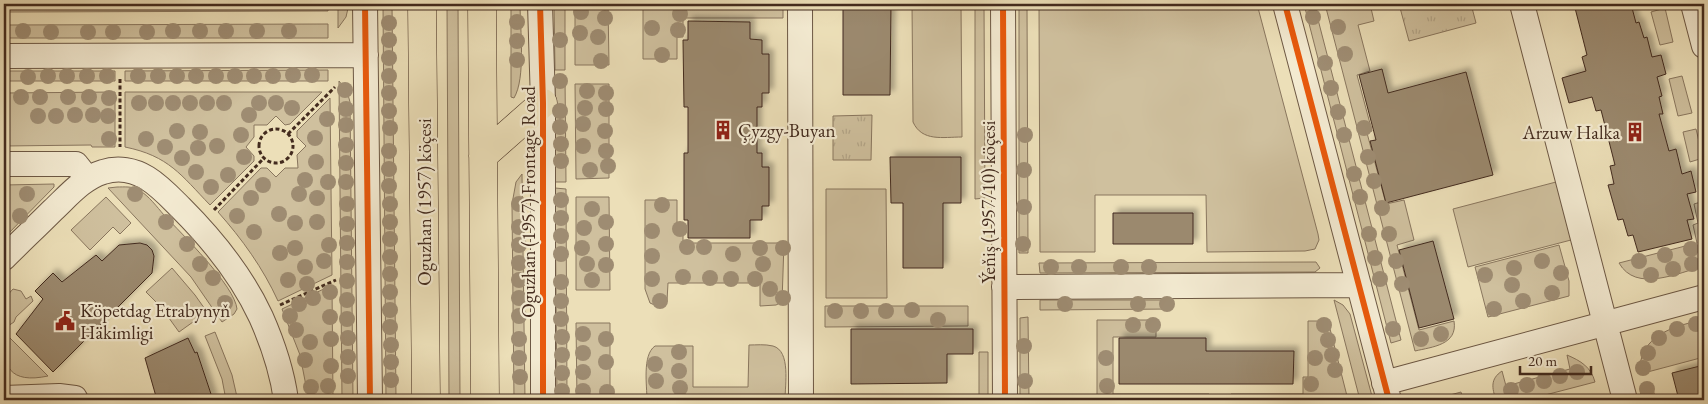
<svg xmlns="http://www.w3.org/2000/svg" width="1708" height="404" viewBox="0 0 1708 404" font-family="'EB Garamond',serif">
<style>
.green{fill:#cfc09e;stroke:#89765e}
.park{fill:url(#park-tufts);stroke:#89765e}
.building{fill:#9b896e;stroke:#432b1e;filter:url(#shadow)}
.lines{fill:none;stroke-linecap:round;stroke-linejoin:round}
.minor-casing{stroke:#6d5844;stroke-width:26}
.major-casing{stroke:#432b1e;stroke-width:29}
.path{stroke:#432b1e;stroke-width:3;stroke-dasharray:4 2.5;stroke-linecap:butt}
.minor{stroke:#f3ead1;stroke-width:24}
.major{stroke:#ecdfb8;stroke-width:28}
.cycleway-casing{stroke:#f3ead1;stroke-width:9}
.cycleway{stroke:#e8590c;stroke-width:6}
.tree{fill:#9e8c72}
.labels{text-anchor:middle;stroke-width:4.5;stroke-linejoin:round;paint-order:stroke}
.poi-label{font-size:19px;fill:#432b1e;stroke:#f3ead1;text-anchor:start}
.street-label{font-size:19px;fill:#432b1e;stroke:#f3ead1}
</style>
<defs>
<pattern id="park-tufts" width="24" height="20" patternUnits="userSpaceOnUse" patternTransform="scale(1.25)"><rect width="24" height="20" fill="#cfc09e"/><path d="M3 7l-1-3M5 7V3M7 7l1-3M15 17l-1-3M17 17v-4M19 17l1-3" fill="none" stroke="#b3a588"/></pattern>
<filter id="shadow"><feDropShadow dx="4.5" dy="-4.5" stdDeviation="2.5" flood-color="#0004"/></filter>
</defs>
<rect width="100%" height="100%" fill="#ecdfb8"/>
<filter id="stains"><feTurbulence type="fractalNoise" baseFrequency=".004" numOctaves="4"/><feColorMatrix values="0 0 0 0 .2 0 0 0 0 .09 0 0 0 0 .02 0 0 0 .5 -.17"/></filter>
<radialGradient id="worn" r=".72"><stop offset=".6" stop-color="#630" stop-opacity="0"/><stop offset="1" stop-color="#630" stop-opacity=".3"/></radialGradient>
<!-- green -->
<path class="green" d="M4 4H328V11L4 12Z
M338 4H349L346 17 338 28Z
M383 4H392L396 400H386Z
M447 4H458L460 400H449Z
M511 4H520C520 28 526 78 514 98L511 97Z
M554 4H565V70H555Z
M575 4H608L609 65H575Z
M643 4H783V18H683V37H677V59H643Z
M912 4H961L962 137C943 137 922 142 913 122Z
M975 4H984L985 198 975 199Z
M1019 4H1027L1028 253H1019Z
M1039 4H1257L1318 234 1319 240 1315 249 1305 251 1207 252 1206 195H1095V252H1040Z
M1304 4H1314L1401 340 1391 343Z
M1325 4H1370L1374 21 1358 25 1370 71 1357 75 1372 131 1367 133 1386 204 1404 200 1414 240 1397 245 1419 330 1454 321C1458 345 1432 347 1415 351Z
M1665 8 1673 42 1660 45 1651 12Z
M328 24V38H4V25Z
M328 70V81H125V71Z
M4 71H115V81H4Z
M1682 76 1692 113 1678 116 1669 79Z
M555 78H565L566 182H555Z
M339 81 347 91 350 102 353 400H342Z
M575 84H609V178L576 179Z
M115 92V147H92L91 145 4 146V93Z
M125 92H322L290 124 285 125 276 116 267 125H254V137L246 147 254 156V161L210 205C181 175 169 156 125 147Z
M330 98 332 275 278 301C263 268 242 239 218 212L261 168H267L276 177 285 168H298L297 155 306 146 297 137V131Z
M1696 129 1703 158 1690 162 1683 132Z
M522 174 525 400H514L512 204 516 182Z
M1556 182 1571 240 1468 267 1453 209Z
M54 184V187L4 238V185Z
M117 187C124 187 132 186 139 190 149 196 157 207 164 215 181 233 235 286 237 309L234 314 222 322 191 277 108 188Z
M555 188 566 189 567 400H557Z
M826 189H886L887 298H826Z
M106 197 131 223 120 234 113 227 90 250 71 230Z
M576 197H609L610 290H576Z
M645 200H677V223H683V243H784L782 302 776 305 760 306V283H668L667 301 665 306H657L650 303 645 289Z
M1704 201V266C1678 273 1636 293 1619 263L1697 243 1693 225 1698 223 1694 204Z
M1559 245 1569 281V296L1488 317 1475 267Z
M1316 262 1320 268 1315 272 1040 273 1039 263Z
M172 268 195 295 207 312 179 332 161 307 146 292Z
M332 285 333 400H313L308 396 300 355 282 309Z
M13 289 21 291 26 299 31 296 33 301 16 317 14 322 8 326 4 323V299Z
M1040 300H1172V309L1040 310Z
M1334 300 1343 305 1350 314 1373 400H1360Z
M825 306H968V326L825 327Z
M1028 317 1029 400H1020V318Z
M1097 320H1156V337H1113V394H1209V400H1042V396L1097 395Z
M1704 320V357L1640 374C1637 336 1675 325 1704 320Z
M1308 321H1328L1348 400H1231V394H1303V377H1308Z
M576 323H610V400H577Z
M215 332 232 375 237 397 226 400 222 379 205 336Z
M5 333 48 376C10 384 1 367 5 333Z
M749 345C756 345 765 344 773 346 791 351 785 385 785 400H647C647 386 642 355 655 346H693V387H748Z
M979 352H988V400H979Z
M1567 355C1581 361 1591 367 1595 382L1526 400H1496C1492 388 1490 379 1502 371L1506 386 1570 369Z
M1652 386 1656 400H1640L1641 389Z
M1461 392 1463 400H1432Z"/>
<!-- park -->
<path class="park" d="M1399 4H1471L1476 23 1409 41Z
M872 115 871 160H833V116Z
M853 397H884V400H853Z
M914 397H944V400H914Z"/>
<!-- building -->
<path class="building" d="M843 4H891L890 95H843Z
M1574 4H1631L1636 23 1639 22 1644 38 1647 37 1652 57 1661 55 1666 74 1657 77 1662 96 1659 97 1663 114H1659L1669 151 1676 149 1682 174 1691 171 1696 192 1687 194 1694 219 1687 220 1692 239 1638 252 1633 235 1628 236 1623 219 1618 220 1608 185 1614 184 1610 166 1615 165 1601 110 1596 111 1592 97 1569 103 1562 78 1586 71 1582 57 1587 55Z
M688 21 750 22V39L762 40V54H769V93H762V107H757V153H762V167H769V206H762V220H750V238H688V220H684V153H688V107H684L683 40H688Z
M1382 69 1388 93 1466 72 1493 175 1386 203 1370 141 1376 140 1359 75Z
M890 157H961V203H943V268H903V203H891Z
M1113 213H1193V244H1113Z
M1433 241 1454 319 1419 328 1399 250Z
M140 243 147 245 152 250 154 256 152 273 53 372 16 334 43 299 35 291 53 273 62 282 96 255 102 261 119 245Z
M851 329H973V354H947V383L851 384Z
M188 338 195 353 197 352 213 400H157L145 358Z
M1119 338H1206V351H1294L1293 384H1119Z
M1704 365V400H1679L1672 373Z"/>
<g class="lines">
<defs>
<path id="minor" d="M365 4 370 400
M540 4 543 103V400
M800 4 801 400
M1003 4 1005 400
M1285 4 1389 400
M1522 4 1625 400
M1693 4 1704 46
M4 56 366 55
M4 164H76L88 179
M4 258C20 242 37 226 53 210 68 196 83 178 103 172 118 167 134 170 147 178 160 186 170 197 181 208 213 240 242 276 261 317 273 344 282 371 286 400
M1004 287 1359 285
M1384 383 1704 297
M4 398 59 396 75 398 76 400"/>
<path id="major" d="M422 4 426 400
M482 4 485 400
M483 156 543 103"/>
</defs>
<!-- minor casing -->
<use href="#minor" class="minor-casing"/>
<!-- major casing -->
<use href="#major" class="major-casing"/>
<!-- path -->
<path class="path" d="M120 79V147
M259 146a17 17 0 1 1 34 0a17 17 0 1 1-34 0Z
M288 134 335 87
M214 210 264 158
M280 305 336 280"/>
<!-- minor -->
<use href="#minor" class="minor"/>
<!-- major -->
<use href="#major" class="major"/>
<defs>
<path id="cycleway" d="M365 4 370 400
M540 4 543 103V400
M1003 4 1005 400
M1285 4 1389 400"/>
</defs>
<!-- cycleway casing -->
<use href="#cycleway" class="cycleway-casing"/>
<!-- cycleway -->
<use href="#cycleway" class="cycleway"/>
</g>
<!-- trees -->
<g class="tree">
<circle cx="581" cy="12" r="8"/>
<circle cx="680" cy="14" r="8"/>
<circle cx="1313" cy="17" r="8"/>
<circle cx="605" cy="18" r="8"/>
<circle cx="517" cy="22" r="8"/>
<circle cx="389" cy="23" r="8"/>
<circle cx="1338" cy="27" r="8"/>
<circle cx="652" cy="28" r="8"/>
<circle cx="678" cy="30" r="8"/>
<circle cx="23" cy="31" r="8"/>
<circle cx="173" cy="31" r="8"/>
<circle cx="200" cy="31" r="8"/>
<circle cx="226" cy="31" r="8"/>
<circle cx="257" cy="31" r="8"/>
<circle cx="289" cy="31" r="8"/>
<circle cx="51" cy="32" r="8"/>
<circle cx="88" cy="32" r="8"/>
<circle cx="113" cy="32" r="8"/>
<circle cx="147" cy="32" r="8"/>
<circle cx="580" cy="33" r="8"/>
<circle cx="598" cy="37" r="8"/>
<circle cx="389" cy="40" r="8"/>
<circle cx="560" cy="40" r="8"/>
<circle cx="517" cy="41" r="8"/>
<circle cx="1345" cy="54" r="8"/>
<circle cx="662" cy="55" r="8"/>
<circle cx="389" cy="58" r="8"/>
<circle cx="517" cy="60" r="8"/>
<circle cx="601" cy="61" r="8"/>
<circle cx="1325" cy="63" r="8"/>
<circle cx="293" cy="75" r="8"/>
<circle cx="312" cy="75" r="8"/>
<circle cx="48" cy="76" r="8"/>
<circle cx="67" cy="76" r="8"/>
<circle cx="87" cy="76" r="8"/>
<circle cx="107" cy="76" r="8"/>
<circle cx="138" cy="76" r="8"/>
<circle cx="158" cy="76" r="8"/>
<circle cx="177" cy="76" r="8"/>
<circle cx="196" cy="76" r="8"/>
<circle cx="216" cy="76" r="8"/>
<circle cx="235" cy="76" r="8"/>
<circle cx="254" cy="76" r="8"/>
<circle cx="273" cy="76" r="8"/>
<circle cx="389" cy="76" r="8"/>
<circle cx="28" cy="77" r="8"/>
<circle cx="560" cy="81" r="8"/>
<circle cx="1331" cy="88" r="8"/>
<circle cx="345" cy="90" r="8"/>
<circle cx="587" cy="91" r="8"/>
<circle cx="389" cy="93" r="8"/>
<circle cx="606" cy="93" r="8"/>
<circle cx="21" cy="97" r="8"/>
<circle cx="40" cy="97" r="8"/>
<circle cx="68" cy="97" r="8"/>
<circle cx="89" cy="97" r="8"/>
<circle cx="109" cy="98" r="8"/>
<circle cx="139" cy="103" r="8"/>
<circle cx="156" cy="103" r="8"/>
<circle cx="173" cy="103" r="8"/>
<circle cx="190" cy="103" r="8"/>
<circle cx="207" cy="103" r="8"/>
<circle cx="224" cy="103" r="8"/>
<circle cx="259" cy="103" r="8"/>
<circle cx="276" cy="103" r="8"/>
<circle cx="292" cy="108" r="8"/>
<circle cx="585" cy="108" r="8"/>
<circle cx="346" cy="109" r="8"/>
<circle cx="606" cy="109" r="8"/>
<circle cx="389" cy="111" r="8"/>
<circle cx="560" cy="111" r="8"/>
<circle cx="1338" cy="112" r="8"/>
<circle cx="75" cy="115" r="8"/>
<circle cx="93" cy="115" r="8"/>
<circle cx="249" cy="115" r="8"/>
<circle cx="38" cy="116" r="8"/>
<circle cx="56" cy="116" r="8"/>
<circle cx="108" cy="116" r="8"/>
<circle cx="327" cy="119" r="8"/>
<circle cx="583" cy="124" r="8"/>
<circle cx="346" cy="125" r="8"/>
<circle cx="560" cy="127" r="8"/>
<circle cx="390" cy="128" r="8"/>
<circle cx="1364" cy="128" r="8"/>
<circle cx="177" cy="131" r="8"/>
<circle cx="605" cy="131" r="8"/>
<circle cx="200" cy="132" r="8"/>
<circle cx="241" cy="135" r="8"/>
<circle cx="1025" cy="135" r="8"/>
<circle cx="1344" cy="135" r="8"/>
<circle cx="315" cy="138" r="8"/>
<circle cx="109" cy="139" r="8"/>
<circle cx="146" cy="139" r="8"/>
<circle cx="561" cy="144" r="8"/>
<circle cx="346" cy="145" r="8"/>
<circle cx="217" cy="146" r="8"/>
<circle cx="583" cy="146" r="8"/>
<circle cx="165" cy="147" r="8"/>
<circle cx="198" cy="148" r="8"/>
<circle cx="389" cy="151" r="8"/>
<circle cx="606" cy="151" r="8"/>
<circle cx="244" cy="157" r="8"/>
<circle cx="1368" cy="157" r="8"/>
<circle cx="182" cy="158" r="8"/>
<circle cx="561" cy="161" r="8"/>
<circle cx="316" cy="162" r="8"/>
<circle cx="346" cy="163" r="8"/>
<circle cx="608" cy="166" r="8"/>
<circle cx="389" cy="169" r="8"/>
<circle cx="590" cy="170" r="8"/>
<circle cx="1024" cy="170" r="8"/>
<circle cx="196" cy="172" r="8"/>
<circle cx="1354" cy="174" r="8"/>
<circle cx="228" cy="175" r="8"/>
<circle cx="305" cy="180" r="8"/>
<circle cx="1374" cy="181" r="8"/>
<circle cx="328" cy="182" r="8"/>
<circle cx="346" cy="182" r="8"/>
<circle cx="263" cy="185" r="8"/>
<circle cx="389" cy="186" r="8"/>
<circle cx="211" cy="187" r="8"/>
<circle cx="27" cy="194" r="8"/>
<circle cx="135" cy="194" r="8"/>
<circle cx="299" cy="194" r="8"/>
<circle cx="1360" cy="197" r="8"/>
<circle cx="251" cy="198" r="8"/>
<circle cx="317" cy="198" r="8"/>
<circle cx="561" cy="200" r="8"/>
<circle cx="347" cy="204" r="8"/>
<circle cx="390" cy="204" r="8"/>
<circle cx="519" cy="204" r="8"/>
<circle cx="662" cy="205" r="8"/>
<circle cx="1024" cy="207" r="8"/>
<circle cx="1382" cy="208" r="8"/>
<circle cx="592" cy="209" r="8"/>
<circle cx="279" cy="214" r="8"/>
<circle cx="20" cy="216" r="8"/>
<circle cx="237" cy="216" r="8"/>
<circle cx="561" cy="218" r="8"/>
<circle cx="166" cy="222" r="8"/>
<circle cx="317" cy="222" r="8"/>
<circle cx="390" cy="222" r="8"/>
<circle cx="606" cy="222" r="8"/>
<circle cx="295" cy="223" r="8"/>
<circle cx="347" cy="224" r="8"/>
<circle cx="519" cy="227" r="8"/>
<circle cx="584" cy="228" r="8"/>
<circle cx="680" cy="229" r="8"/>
<circle cx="652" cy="231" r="8"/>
<circle cx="254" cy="232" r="8"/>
<circle cx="1369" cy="234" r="8"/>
<circle cx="1389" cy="234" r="8"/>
<circle cx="561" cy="236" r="8"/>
<circle cx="390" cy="239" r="8"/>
<circle cx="347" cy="243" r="8"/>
<circle cx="187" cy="244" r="8"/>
<circle cx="606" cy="244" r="8"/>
<circle cx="1023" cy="244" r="8"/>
<circle cx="329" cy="245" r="8"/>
<circle cx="519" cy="245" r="8"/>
<circle cx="687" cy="247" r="8"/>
<circle cx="704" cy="247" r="8"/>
<circle cx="295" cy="248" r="8"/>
<circle cx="582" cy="248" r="8"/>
<circle cx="760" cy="248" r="8"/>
<circle cx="783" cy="248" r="8"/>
<circle cx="1691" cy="249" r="8"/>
<circle cx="280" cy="253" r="8"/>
<circle cx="561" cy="254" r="8"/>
<circle cx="733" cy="254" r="8"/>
<circle cx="1665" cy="255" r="8"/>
<circle cx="652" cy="256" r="8"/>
<circle cx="390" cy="257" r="8"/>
<circle cx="1375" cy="258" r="8"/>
<circle cx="324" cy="261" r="8"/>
<circle cx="1396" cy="261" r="8"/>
<circle cx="1542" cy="261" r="8"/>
<circle cx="1639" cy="261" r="8"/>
<circle cx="347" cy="262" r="8"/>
<circle cx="519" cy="263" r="8"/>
<circle cx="200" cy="264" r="8"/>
<circle cx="587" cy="264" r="8"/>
<circle cx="763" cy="264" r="8"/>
<circle cx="1692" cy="264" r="8"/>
<circle cx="606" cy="265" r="8"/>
<circle cx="305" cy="267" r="8"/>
<circle cx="1051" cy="267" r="8"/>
<circle cx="1079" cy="267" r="8"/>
<circle cx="1121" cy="267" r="8"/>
<circle cx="1149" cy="267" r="8"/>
<circle cx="1514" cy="268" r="8"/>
<circle cx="1673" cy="269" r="8"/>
<circle cx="1561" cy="273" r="8"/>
<circle cx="390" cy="274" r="8"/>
<circle cx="1485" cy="275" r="8"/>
<circle cx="1651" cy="275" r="8"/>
<circle cx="683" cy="277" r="8"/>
<circle cx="213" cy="278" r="8"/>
<circle cx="710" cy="278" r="8"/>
<circle cx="652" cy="279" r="8"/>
<circle cx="731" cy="279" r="8"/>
<circle cx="755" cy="279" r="8"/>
<circle cx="1380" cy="279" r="8"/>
<circle cx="288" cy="280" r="8"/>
<circle cx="519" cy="280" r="8"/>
<circle cx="592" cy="280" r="8"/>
<circle cx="347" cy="281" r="8"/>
<circle cx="561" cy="282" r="8"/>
<circle cx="307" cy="284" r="8"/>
<circle cx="1402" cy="284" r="8"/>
<circle cx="1512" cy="285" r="8"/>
<circle cx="770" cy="289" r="8"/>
<circle cx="330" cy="292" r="8"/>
<circle cx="390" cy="292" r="8"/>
<circle cx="1552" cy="293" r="8"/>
<circle cx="313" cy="298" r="8"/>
<circle cx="519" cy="298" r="8"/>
<circle cx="783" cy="298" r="8"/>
<circle cx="347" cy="300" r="8"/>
<circle cx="561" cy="301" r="8"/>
<circle cx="660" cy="301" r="8"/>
<circle cx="1523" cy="301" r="8"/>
<circle cx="225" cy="303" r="8"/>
<circle cx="299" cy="304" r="8"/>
<circle cx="1065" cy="304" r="8"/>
<circle cx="1138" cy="304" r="8"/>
<circle cx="1167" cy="304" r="8"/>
<circle cx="1494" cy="309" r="8"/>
<circle cx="390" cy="310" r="8"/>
<circle cx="912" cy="310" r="8"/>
<circle cx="835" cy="311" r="8"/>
<circle cx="861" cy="311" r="8"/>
<circle cx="886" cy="311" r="8"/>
<circle cx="290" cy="316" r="8"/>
<circle cx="519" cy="316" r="8"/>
<circle cx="330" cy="317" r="8"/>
<circle cx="347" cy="319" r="8"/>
<circle cx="561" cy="319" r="8"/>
<circle cx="938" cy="320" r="8"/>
<circle cx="1696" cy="324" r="8"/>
<circle cx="1133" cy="325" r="8"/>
<circle cx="1153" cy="325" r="8"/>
<circle cx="1324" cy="325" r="8"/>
<circle cx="390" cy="327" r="8"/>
<circle cx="1393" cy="329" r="8"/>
<circle cx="1677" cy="329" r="8"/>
<circle cx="296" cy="330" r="8"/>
<circle cx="583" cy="334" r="8"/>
<circle cx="1441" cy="334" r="8"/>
<circle cx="562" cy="337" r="8"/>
<circle cx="348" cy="338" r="8"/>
<circle cx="1659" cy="338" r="8"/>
<circle cx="331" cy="339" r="8"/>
<circle cx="519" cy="339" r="8"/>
<circle cx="606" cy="339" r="8"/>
<circle cx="1421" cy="339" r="8"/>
<circle cx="1328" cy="340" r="8"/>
<circle cx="310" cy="342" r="8"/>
<circle cx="391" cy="345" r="8"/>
<circle cx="1024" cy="346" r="8"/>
<circle cx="679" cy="352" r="8"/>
<circle cx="583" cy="353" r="8"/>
<circle cx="1648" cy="353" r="8"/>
<circle cx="562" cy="355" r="8"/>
<circle cx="1332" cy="355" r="8"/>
<circle cx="348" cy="357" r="8"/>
<circle cx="519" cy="358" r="8"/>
<circle cx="1106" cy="358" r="8"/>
<circle cx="1315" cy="358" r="8"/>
<circle cx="305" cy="360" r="8"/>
<circle cx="391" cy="362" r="8"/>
<circle cx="606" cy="362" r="8"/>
<circle cx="655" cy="364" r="8"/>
<circle cx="331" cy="366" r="8"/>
<circle cx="1643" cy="368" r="8"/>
<circle cx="1335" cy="370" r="8"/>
<circle cx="679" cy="371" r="8"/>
<circle cx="583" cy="372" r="8"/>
<circle cx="1577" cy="372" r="8"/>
<circle cx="562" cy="373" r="8"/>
<circle cx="348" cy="376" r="8"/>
<circle cx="1560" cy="376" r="8"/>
<circle cx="520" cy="377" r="8"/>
<circle cx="391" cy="380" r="8"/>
<circle cx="656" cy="381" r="8"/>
<circle cx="1025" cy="381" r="8"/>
<circle cx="1544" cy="381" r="8"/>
<circle cx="1311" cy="384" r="8"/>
<circle cx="1527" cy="385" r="8"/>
<circle cx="328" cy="386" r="8"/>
<circle cx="1107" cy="386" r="8"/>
<circle cx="311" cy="387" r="8"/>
<circle cx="680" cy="388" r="8"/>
<circle cx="1647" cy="389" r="8"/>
<circle cx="1511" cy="390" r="8"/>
<circle cx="562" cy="391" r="8"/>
<circle cx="583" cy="391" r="8"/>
<circle cx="607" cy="392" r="8"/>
</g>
<!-- icons -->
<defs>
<symbol id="building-bare" viewBox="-9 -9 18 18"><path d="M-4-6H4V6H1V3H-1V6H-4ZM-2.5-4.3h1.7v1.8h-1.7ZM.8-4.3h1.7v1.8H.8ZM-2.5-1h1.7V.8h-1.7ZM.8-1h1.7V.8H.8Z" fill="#8f2418" stroke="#f3ead1" stroke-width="2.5" paint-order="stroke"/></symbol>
<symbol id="civic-bare" viewBox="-9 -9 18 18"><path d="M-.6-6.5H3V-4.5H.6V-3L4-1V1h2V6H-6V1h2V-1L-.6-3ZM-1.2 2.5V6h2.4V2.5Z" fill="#8f2418" stroke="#f3ead1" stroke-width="2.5" paint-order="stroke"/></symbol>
</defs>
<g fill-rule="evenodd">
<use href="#building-bare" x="709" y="116" width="28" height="28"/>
<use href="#building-bare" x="1621" y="118" width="28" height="28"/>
<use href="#civic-bare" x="51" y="307" width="28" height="28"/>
</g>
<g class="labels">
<!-- poi labels -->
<g class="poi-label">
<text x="738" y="137">Çyzgy-Buyan</text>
<text x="1620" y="139" text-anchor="end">Arzuw Halka</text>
<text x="80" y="317">Köpetdag Etrabynyň<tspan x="80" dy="22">Häkimligi</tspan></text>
</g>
<!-- street labels -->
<g class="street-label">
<text transform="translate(424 202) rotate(-90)" y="7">Oguzhan (1957) köçesi</text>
<text transform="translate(528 202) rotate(-90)" y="7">Oguzhan (1957) Frontage Road</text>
<text transform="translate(988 202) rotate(-90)" y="7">Ýeňiş (1957/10) köçesi</text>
</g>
</g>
<!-- margin -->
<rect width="1708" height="404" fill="none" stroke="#ecdfb8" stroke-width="20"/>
<rect x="5" y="5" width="1698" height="394" fill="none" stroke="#432b1e" stroke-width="2.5"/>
<rect x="10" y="10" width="1688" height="384" fill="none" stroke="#432b1e"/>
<!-- scale -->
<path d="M1520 366v8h71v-8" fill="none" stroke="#432b1e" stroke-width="2.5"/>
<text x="1528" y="366" font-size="15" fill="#432b1e" stroke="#f3ead1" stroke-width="4" paint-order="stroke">20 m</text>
<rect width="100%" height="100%" filter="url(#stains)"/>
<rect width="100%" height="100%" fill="url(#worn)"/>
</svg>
